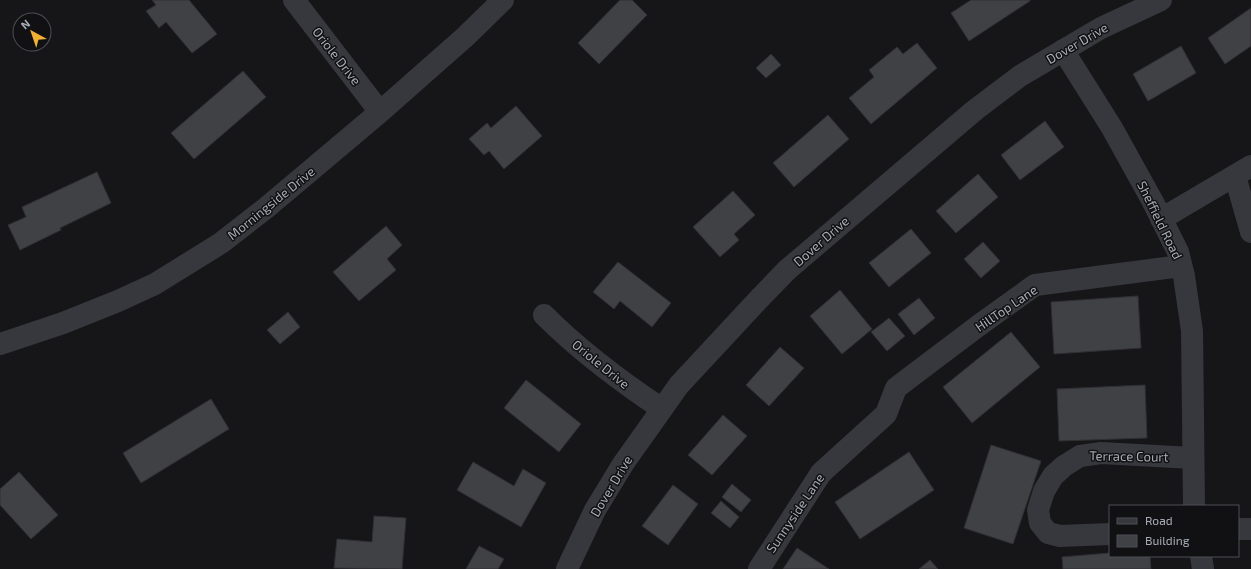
<svg xmlns="http://www.w3.org/2000/svg" width="1251" height="569" viewBox="0 0 1251 569" font-family="'Exo 2',sans-serif">
<style>
.building{fill:#404145;stroke:#303034}
.lines{fill:none;stroke-linecap:round;stroke-linejoin:round}
.minor{stroke:#37383d;stroke-width:22}
.labels{text-anchor:middle;stroke-width:3;stroke-linejoin:round;paint-order:stroke}
.street-label{font-size:13px;fill:#a8adb8;stroke:#111113}
</style>
<rect width="100%" height="100%" fill="#161618"/>
<!-- building -->
<path class="building" d="M152 0H189L217 34 192 53 166 22 159 28 146 11 156 5Z
M620 0H632L647 15 599 64 578 43Z
M971 0H1030V1L969 41 951 13Z
M1251 8V46L1225 64 1208 38Z
M917 43 937 68 871 124 849 98 874 77 869 70 897 47 903 54Z
M1181 46 1196 73 1148 101 1133 74Z
M771 54 781 65 766 78 756 68Z
M243 71 266 97 194 159 171 133Z
M516 106 542 136 504 169 489 151 484 155 469 139 487 123 491 128Z
M828 115 849 139 794 187 773 163Z
M1045 121 1064 147 1020 180 1001 155Z
M97 172 111 203 60 228 61 230 20 250 8 225 26 217 22 207Z
M978 174 998 197 956 233 936 211Z
M733 191 755 215 734 234 739 240 720 257 693 227Z
M386 226 402 245 387 259 396 270 359 301 333 272Z
M911 229 931 253 889 287 869 263Z
M983 242 1000 261 981 278 964 259Z
M618 262 671 303 652 327 620 301 614 309 593 292Z
M840 290 872 329 842 354 810 316Z
M1138 296 1141 348 1054 354 1051 302Z
M919 298 935 318 914 335 898 314Z
M288 312 300 327 280 344 267 330Z
M889 318 905 336 887 351 871 332Z
M1011 332 1040 367 972 423 943 387Z
M780 347 804 368 769 406 746 385Z
M526 380 581 424 559 452 504 408Z
M1145 385 1147 438 1059 441 1057 389Z
M211 399 229 429 141 483 123 453Z
M723 415 747 436 712 475 688 455Z
M991 445 1041 461 1013 544 964 528Z
M909 452 934 490 860 539 835 502Z
M473 462 514 486 523 469 546 483 521 527 457 490Z
M19 472 58 515 31 539 0 505V489Z
M732 484 751 500 741 512 722 497Z
M673 485 698 504 668 545 642 526Z
M721 501 739 517 730 528 711 513Z
M374 516 406 518 402 569 334 568 337 539 372 542Z
M479 546 504 559 498 569H466Z
M797 548 829 569H783Z
M1110 548V556H1150L1151 569H1063L1062 557 1110 553Z
M930 560 938 569H919Z"/>
<g class="lines">
<!-- minor -->
<path class="minor" d="M294 0 380 112
M1063 50 1112 128 1153 202 1178 252 1184 276 1192 331 1194 506
M1235 176 1251 232
M1161 219 1251 166
M544 315C579 350 620 381 662 409
M0 344 63 323 118 301 155 284 221 243 266 208 380 112 465 37 503 0
M1238 529H1251
M1110 534 1060 536 1048 533 1040 523 1038 510 1044 491 1053 476 1064 466 1080 456 1101 453 1193 458
M1201 556 1203 569
M567 569 595 510 623 464 662 409 679 385 759 299 787 270 975 110 1020 76 1101 28 1161 0
M759 569 821 473 886 414 896 388 978 326 1035 285 1181 266"/>
</g>
<g class="labels">
<!-- street labels -->
<g class="street-label">
<text transform="translate(1077 43) rotate(-30)" y="5">Dover Drive</text>
<text transform="translate(337 56) rotate(52)" y="5">Oriole Drive</text>
<text transform="translate(271 203) rotate(-39)" y="5">Morningside Drive</text>
<text transform="translate(1160 220) rotate(64)" y="5">Sheffield Road</text>
<text transform="translate(821 241) rotate(-41)" y="5">Dover Drive</text>
<text transform="translate(1006 308) rotate(-34)" y="5">HillTop Lane</text>
<text transform="translate(601 364) rotate(39)" y="5">Oriole Drive</text>
<text transform="translate(1129 456) rotate(1)" y="5">Terrace Court</text>
<text transform="translate(611 486) rotate(-59)" y="5">Dover Drive</text>
<text transform="translate(795 513) rotate(-56)" y="5">Sunnyside Lane</text>
</g>
</g>
<!-- legend -->
<rect x="1109" y="505" width="130" height="52" fill="#111113" stroke="#4d4f55"/>
<rect x="1117" y="518" width="20" height="6" fill="#37383d" stroke="#4d4f55"/>
<text x="1145" y="525" font-size="12" fill="#a8adb8">Road</text>
<rect x="1117" y="535" width="20" height="12" fill="#404145" stroke="#4d4f55"/>
<text x="1145" y="545" font-size="12" fill="#a8adb8">Building</text>
<!-- north arrow -->
<g transform="translate(32 32) rotate(320)"><circle r="19" fill="#111113" stroke="#4d4f55"/>
<path d="M0-3L7 15L0 10L-7 15Z" fill="#f2b134"/>
<text y="-6" font-size="11" font-weight="bold" text-anchor="middle" fill="#a8adb8">N</text>
</g>
</svg>
